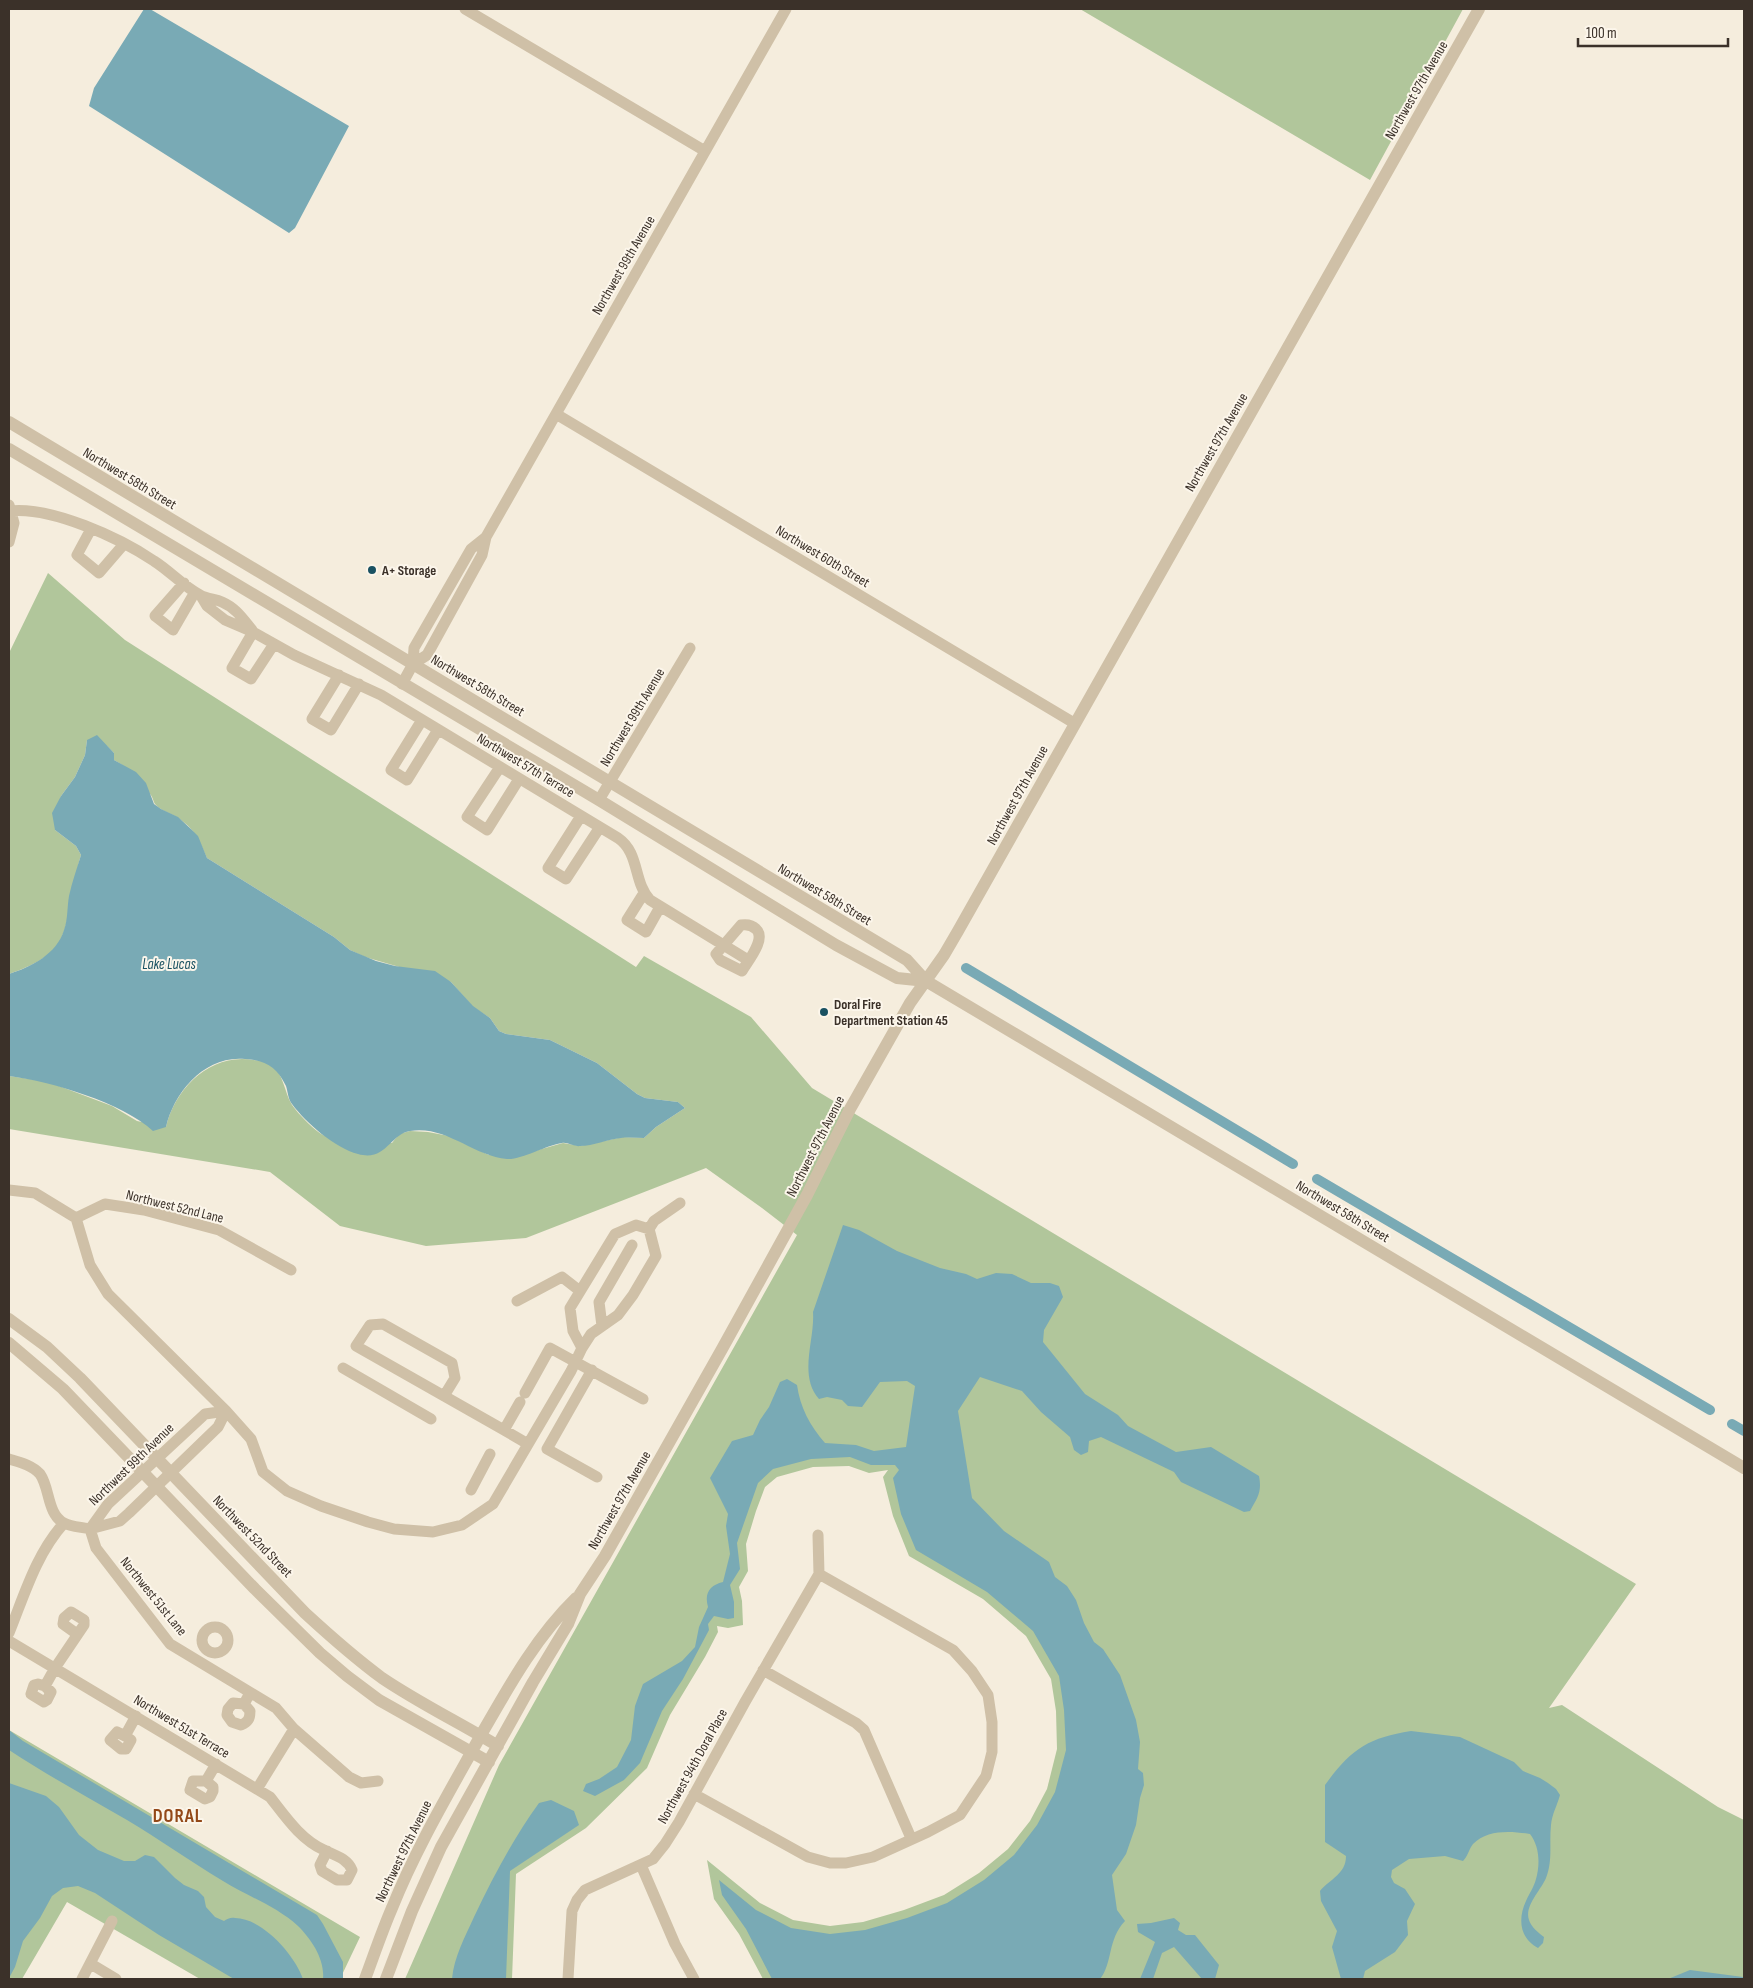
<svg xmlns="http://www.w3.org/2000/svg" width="1753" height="1988" viewBox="0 0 1753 1988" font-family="'Sofia Sans Condensed',sans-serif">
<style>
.green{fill:#b1c69b}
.water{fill:#79aab5}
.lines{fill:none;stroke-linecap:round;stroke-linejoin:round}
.canal{stroke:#79aab5;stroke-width:10}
.minor{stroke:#cfc0a7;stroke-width:11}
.tertiary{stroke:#cfc0a7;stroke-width:12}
.poi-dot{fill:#195161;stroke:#fcf6eb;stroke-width:2}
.labels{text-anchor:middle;stroke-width:4;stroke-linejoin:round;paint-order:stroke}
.street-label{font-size:14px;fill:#3b3129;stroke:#fcf6eb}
.poi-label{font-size:14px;font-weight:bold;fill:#3b3129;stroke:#fcf6eb;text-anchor:start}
.water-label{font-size:15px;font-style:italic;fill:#195161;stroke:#fcf6eb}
.district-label{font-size:19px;font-weight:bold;letter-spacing:1px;fill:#934818;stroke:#fcf6eb}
</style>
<rect width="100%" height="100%" fill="#f5eddd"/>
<!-- green -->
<path class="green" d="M1080 9H1463L1370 180Z
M48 573 125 640 636 967 644 956 751 1017 812 1088 1636 1584 1549 1708 1562 1705 1718 1807 1744 1820V1979H763L739 1934 714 1899 707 1860 760 1903 793 1920 830 1926 863 1922 904 1910 944 1895 979 1873 1008 1849 1030 1821 1047 1789 1057 1749 1056 1711 1051 1679 1026 1636 983 1599 909 1556 893 1516 883 1477 888 1470 869 1473 849 1466 813 1467 777 1477 765 1487 756 1511 746 1544 748 1571 739 1587 742 1601 743 1625 728 1628 717 1626 718 1632 705 1657 670 1715 647 1768 586 1828 516 1874 512 1979H405L499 1765 797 1235 762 1208 706 1168 526 1238 426 1246 340 1226 270 1172 9 1129V1076L44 1081 59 1086 112 1106 137 1121 166 1127C175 1088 211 1052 254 1060 258 1061 265 1061 269 1063 283 1071 284 1090 291 1103 295 1111 315 1131 323 1135 332 1139 379 1141 392 1143L399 1134 410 1131 428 1132 449 1136 489 1155 531 1152 563 1143 580 1146 623 1137 644 1138 656 1127 685 1108 678 1102 645 1098 637 1094 597 1063 550 1040 506 1034 499 1031 490 1018 473 1007 451 982 365 957 350 950 334 937 207 858C199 840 195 829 178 818 171 813 161 811 155 804 153 801 153 797 150 794 141 780 129 768 114 760V753L107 746 87 740 85 755 75 777 61 796 55 830 76 846 81 855C73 880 71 920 60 941 51 958 26 968 9 974V653Z
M9 1730 360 1937 340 1979H200L67 1902 22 1979H9Z"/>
<!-- water -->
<path class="water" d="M144 9H150L349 126 295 228 289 233 89 106 94 88Z
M97 735 114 753V760L136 772 146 783 154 804 161 809 178 817 191 829 198 836 207 858 334 937 350 950 376 961 395 966 435 971 451 982 473 1006 490 1018 499 1031 506 1034 550 1040 597 1063 637 1094 645 1098 678 1102 685 1108 656 1127 644 1138C636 1138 628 1137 621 1138 608 1139 593 1146 580 1146 574 1147 568 1142 562 1143 547 1145 521 1160 507 1159 473 1156 446 1125 410 1131 390 1134 386 1162 358 1154 335 1148 306 1123 292 1104 288 1099 288 1092 286 1086 277 1067 266 1060 245 1059 205 1055 174 1092 166 1127L153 1131C123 1103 50 1081 9 1076V974C31 967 57 954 64 930 68 919 67 907 69 896 72 882 77 868 81 855L76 846 55 830 52 813 61 796 75 777 85 755 87 740Z
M843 1225 859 1230 897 1251 940 1268 966 1274 977 1279 996 1273 1012 1274 1031 1283H1050L1059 1286 1063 1297 1044 1330 1043 1342 1085 1394 1118 1415 1128 1426 1176 1452 1211 1447 1259 1476C1262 1492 1258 1497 1250 1511L1244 1512 1181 1482 1174 1472 1101 1437 1089 1441 1088 1452 1081 1455 1074 1450 1070 1437 1041 1412 1022 1391 980 1377 958 1411 972 1498 1004 1531 1049 1562 1055 1577 1067 1586 1076 1600 1084 1623 1094 1642 1103 1649 1120 1675 1136 1720 1140 1742 1138 1769 1143 1773 1144 1785 1140 1798 1136 1825 1126 1854 1112 1875 1117 1910 1125 1921C1107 1940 1113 1963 1100 1979H772L746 1929 722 1895 719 1880 756 1910 791 1928 830 1934 865 1930 907 1918 947 1903 984 1880 1014 1855 1037 1825 1055 1792 1066 1750 1064 1710 1059 1676 1033 1631 987 1592 916 1550 901 1514 893 1478 899 1470 895 1465H871L850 1457 811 1459 773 1469 758 1483 737 1543 740 1569 730 1585 734 1602V1618L728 1619 714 1616 708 1624 709 1630 683 1679 662 1711 640 1763 624 1780 595 1796 583 1791 586 1784 599 1779 617 1767 631 1740 635 1706 643 1684 682 1661 695 1647 699 1627 708 1607C704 1593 710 1585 723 1582L730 1554 726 1526 728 1514 710 1478 732 1441 753 1435 760 1420 769 1407 780 1382 787 1379 797 1385C800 1407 810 1426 825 1443L856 1445 874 1451 906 1447 915 1386 907 1381 880 1382 862 1407 848 1406 842 1400 827 1397 819 1399C798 1375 815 1340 813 1312Z
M9 1730 23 1741 317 1915 323 1924 343 1962V1979H323C325 1959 311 1939 298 1926 276 1906 247 1896 223 1881 190 1861 159 1839 127 1820 87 1797 47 1775 9 1750Z
M1411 1731 1460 1737 1514 1762 1523 1771 1540 1778 1548 1783 1556 1789 1560 1795C1557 1806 1552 1814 1551 1825 1549 1844 1553 1860 1546 1878 1541 1890 1524 1906 1529 1920 1531 1927 1539 1933 1544 1937L1543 1943 1538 1948C1519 1938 1518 1918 1526 1901 1529 1894 1534 1887 1536 1879 1540 1865 1540 1847 1530 1834 1512 1831 1487 1829 1473 1844 1469 1849 1468 1856 1463 1861L1445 1856 1409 1859 1392 1870 1391 1877 1394 1883 1405 1889 1415 1904 1407 1921 1408 1935 1395 1952 1365 1971 1363 1979H1341L1332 1947 1337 1931 1321 1901 1320 1891C1330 1879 1346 1874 1346 1856L1325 1842V1785C1351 1749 1368 1738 1411 1731Z
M9 1783 46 1796 59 1807 79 1835 98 1850 124 1861H135L145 1855 154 1857 175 1878 184 1885 198 1891 204 1897 206 1907 215 1917 224 1921C227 1919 231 1917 235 1918 262 1918 295 1955 303 1979H234L159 1935 95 1893 78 1886 63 1888 52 1896 40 1918 23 1941 15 1967 9 1978Z
M551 1800 574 1811 579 1825 510 1871 506 1979H452C454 1957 465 1937 474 1917 493 1877 513 1839 539 1803Z
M1174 1918 1180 1923 1178 1930 1186 1935H1195L1219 1965 1215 1979H1202L1174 1947 1162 1953 1153 1979H1140L1155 1942 1138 1932 1137 1924 1151 1923Z
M1690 1970 1743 1977 1744 1979H1668Z"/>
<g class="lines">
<!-- canal -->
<path class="canal" d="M966 968 1293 1164
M1317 1179 1710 1410
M1732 1424 1744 1431"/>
<!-- minor -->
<path class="minor" d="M465 9 705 151
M556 414 1074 723
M9 511C51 506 120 538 154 561 170 571 184 587 200 595 207 599 215 599 222 602 236 608 243 619 252 630
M91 529 77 555 99 573 124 544
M9 542 14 523 9 505
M184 583 155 616 173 630 195 592
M201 596 207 606 225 620 253 632 294 655 381 695 618 838C640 853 633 882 650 900L748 960
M253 632 232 668 251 679 274 644
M413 664 427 655 482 555 486 537 786 9
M339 675 312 719 331 730 359 684
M402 684 413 664 414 648 471 549 486 537
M422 720 391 770 407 780 438 730
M500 767 467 817 487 830 519 779
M599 800 690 648
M581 816 548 868 566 879 600 827
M644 893 627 920 646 932 660 907
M741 925C747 924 752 925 756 929 767 939 747 962 742 971L720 960 716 954Z
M9 1190 35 1193 76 1218 90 1265 108 1294 226 1411 251 1439 263 1472 287 1491 321 1506 368 1522 394 1529 433 1532 462 1525 493 1504 571 1371 582 1348 591 1334 618 1315 633 1295 656 1256 649 1229
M76 1218 105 1204 144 1210 219 1230 291 1270
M517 1301 562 1277 580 1291
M602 1326 599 1302 632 1245
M582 1348 573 1331 570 1308 615 1234 636 1225 649 1229 654 1221 680 1203
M343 1368 431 1419
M592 1370 547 1449 597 1477
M525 1393 550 1348 643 1399
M444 1396 455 1378 452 1363 383 1324 370 1325 356 1346 504 1430 520 1402
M504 1430 528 1444
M9 1459C19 1462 32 1465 40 1474 50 1488 47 1514 64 1523 71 1527 82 1527 90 1529L96 1548 170 1644 276 1708 294 1729 349 1777 361 1783 378 1781
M471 1490 490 1454
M90 1529 108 1504 205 1414 226 1411
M90 1529 120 1521 129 1513 218 1427 226 1411
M202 1640a13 13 0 1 1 26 0a13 13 0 1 1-26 0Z
M9 1633C24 1596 36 1554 64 1523
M9 1641 270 1797C285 1816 300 1839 324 1850 334 1855 347 1858 352 1870L347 1880H337L322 1871 320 1865 327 1851
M763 1670 856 1723 864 1730 911 1838
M45 1686 38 1684 34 1685 31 1694 44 1702 47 1700 51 1692 45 1686 55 1668 84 1625V1620L71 1612 64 1618 63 1624 77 1634
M244 1704 250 1711C250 1719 248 1722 241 1725L232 1722 227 1715 228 1709 233 1703 244 1704 250 1693
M125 1736 117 1732 110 1740 121 1749H126L131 1740 125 1736 136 1716
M206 1781H193L190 1790 205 1799 210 1797 213 1791V1787L206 1781 216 1764
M257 1789 294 1729
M694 1794 808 1857 830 1863H846L873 1857 928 1832 960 1815 986 1776 992 1752V1722L988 1695 972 1671 953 1650 819 1574
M641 1865 675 1944 694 1979
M91 1964 116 1979
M82 1979 112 1921
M568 1979 572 1911 577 1900 585 1890 653 1859 665 1844 679 1822 745 1702 819 1574 818 1535"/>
<!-- tertiary -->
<path class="tertiary" d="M9 422 907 960 926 981 1744 1468
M9 449 599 800 836 945 897 978 926 981
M9 1319 47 1347 80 1378 305 1613C330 1636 355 1658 382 1678 419 1703 460 1723 498 1746
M9 1343 63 1389 255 1589 320 1653 347 1676 379 1700 489 1762
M365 1979C374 1955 382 1931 392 1908 416 1848 450 1791 481 1735 509 1686 536 1637 576 1598
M386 1979 412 1911 441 1847 533 1682 568 1624 580 1594 605 1556 722 1349 807 1195 850 1109 910 1003 944 955 958 931 1479 9"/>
</g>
<!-- markers -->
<g class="poi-dot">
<circle cx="372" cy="570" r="5"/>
<circle cx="824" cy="1012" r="5"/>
</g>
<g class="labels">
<!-- street labels -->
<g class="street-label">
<text transform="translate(1416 90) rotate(-60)" y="5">Northwest 97th Avenue</text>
<text transform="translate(623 265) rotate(-60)" y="5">Northwest 99th Avenue</text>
<text transform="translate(1216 442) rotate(-60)" y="5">Northwest 97th Avenue</text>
<text transform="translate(130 478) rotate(31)" y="5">Northwest 58th Street</text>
<text transform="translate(823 556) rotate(31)" y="5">Northwest 60th Street</text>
<text transform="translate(478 685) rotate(31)" y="5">Northwest 58th Street</text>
<text transform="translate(632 717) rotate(-59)" y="5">Northwest 99th Avenue</text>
<text transform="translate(526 765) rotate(31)" y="5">Northwest 57th Terrace</text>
<text transform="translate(1017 795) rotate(-61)" y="5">Northwest 97th Avenue</text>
<text transform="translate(825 894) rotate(31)" y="5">Northwest 58th Street</text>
<text transform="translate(815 1146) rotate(-63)" y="5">Northwest 97th Avenue</text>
<text transform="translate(175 1206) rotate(14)" y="5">Northwest 52nd Lane</text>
<text transform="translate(1343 1211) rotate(31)" y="5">Northwest 58th Street</text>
<text transform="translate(131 1464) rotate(-44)" y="5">Northwest 99th Avenue</text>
<text transform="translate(619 1500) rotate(-60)" y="5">Northwest 97th Avenue</text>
<text transform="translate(253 1536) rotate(46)" y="5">Northwest 52nd Street</text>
<text transform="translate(154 1596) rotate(51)" y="5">Northwest 51st Lane</text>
<text transform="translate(182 1726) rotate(31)" y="5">Northwest 51st Terrace</text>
<text transform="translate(692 1766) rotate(-61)" y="5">Northwest 94th Doral Place</text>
<text transform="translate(403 1851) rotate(-64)" y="5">Northwest 97th Avenue</text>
</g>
<!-- poi labels -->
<g class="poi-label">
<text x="382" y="575">A+ Storage</text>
<text x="834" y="1009">Doral Fire<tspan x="834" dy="16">Department Station 45</tspan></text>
</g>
<!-- water labels -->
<g class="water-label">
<text x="169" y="969">Lake Lucas</text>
</g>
<!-- district labels -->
<g class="district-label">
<text x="178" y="1822">DORAL</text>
</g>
</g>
<!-- border -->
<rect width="1753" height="1988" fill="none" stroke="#3b3129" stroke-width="20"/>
<!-- scale -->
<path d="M1578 38v8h150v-8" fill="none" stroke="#3b3129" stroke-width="2.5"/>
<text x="1586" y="38" font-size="15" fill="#3b3129" stroke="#fcf6eb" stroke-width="4" paint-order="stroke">100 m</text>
</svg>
